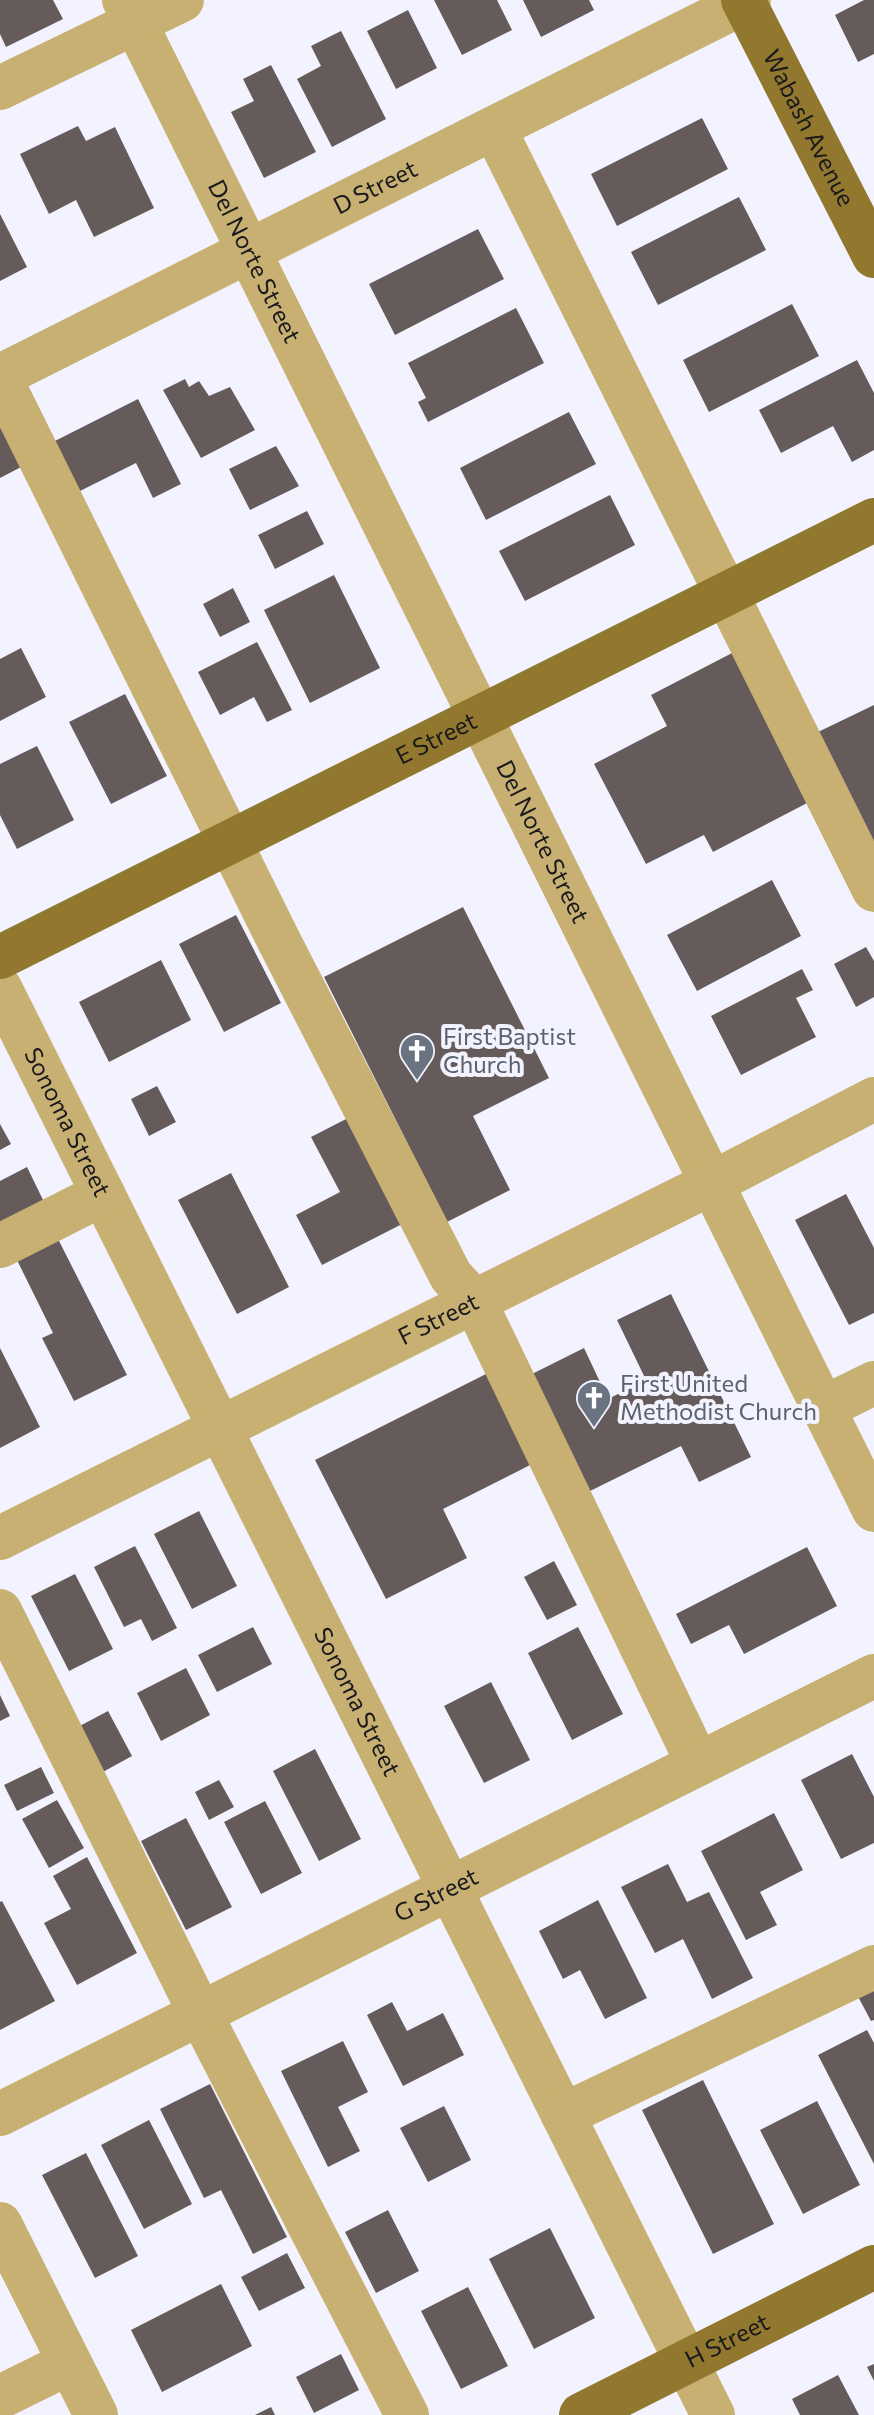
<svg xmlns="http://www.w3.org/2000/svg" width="874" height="2415" viewBox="0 0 874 2415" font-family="Commissioner,sans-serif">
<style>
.building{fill:#665b5b}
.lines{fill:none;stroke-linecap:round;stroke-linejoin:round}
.minor{stroke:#c8b072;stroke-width:44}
.major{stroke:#92782f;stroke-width:44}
.labels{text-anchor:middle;stroke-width:8;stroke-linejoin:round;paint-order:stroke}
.street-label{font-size:24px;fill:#19191d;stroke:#f2f3fe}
.worship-label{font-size:24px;fill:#5b616d;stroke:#f2f3fe;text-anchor:start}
</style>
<rect width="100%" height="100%" fill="#f2f3fe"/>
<!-- building -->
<path class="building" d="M0 0H53L63 19 6 47 0 34Z
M434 0H497L512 30 462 55Z
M523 0H589L594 10 541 37Z
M864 0H874V54L858 62 835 15Z
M408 10 437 68 396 89 367 31Z
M341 31 386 119 332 147 297 79 321 66 311 46Z
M271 65 316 152 264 178 231 112 254 101 243 79Z
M702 118 728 169 617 226 591 174Z
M78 126 86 141 115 127 154 208 94 237 76 200 49 214 20 154Z
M739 197 766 250 658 305 631 252Z
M0 214 27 267 0 281Z
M478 229 504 279 395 335 369 284Z
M792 304 819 356 709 412 683 360Z
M516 308 544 363 428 422 418 402 426 398 408 363Z
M857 360 874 393V450L852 462 833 426 781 453 759 410Z
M185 379 189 387 199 381 209 396 230 387 255 430 201 458 163 390Z
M138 399 181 484 153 498 136 463 74 494 49 444Z
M569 412 596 464 486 520 460 468Z
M0 421 23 466 0 478Z
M276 446 299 486 250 510 229 469Z
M610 495 635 545 525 601 499 551Z
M307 511 324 544 275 569 258 535Z
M334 575 380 668 310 703 264 610Z
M233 588 250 622 220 637 203 604Z
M257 642 292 710 267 722 254 697 220 715 198 672Z
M21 648 46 697 0 721V659Z
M734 652 811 801 713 852 704 835 646 864 594 764 667 726 651 695Z
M125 694 167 776 111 804 69 722Z
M874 705V847L818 732Z
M37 746 74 820 17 849 0 815V764Z
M772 880 801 936 697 991 667 935Z
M463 907 549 1078 473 1116 510 1190 447 1222 324 977Z
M236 915 281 1003 224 1032 179 944Z
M866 947 874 961V997L856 1007 834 964Z
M161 960 191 1020 109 1062 79 1002Z
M802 969 813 990 796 998 816 1037 741 1075 711 1016Z
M157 1086 176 1122 149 1136 131 1099Z
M350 1117 404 1223 322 1265 296 1215 340 1192 311 1137Z
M0 1124 11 1144 0 1150Z
M27 1167 45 1204 0 1227V1181Z
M231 1173 289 1287 237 1314 178 1200Z
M846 1194 874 1248V1313L849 1325 795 1220Z
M56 1235 127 1375 74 1401 42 1338 53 1333 15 1256Z
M671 1294 751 1457 699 1482 681 1446 584 1494 526 1377 584 1348 608 1399 646 1380 617 1320Z
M0 1348 40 1427 0 1448Z
M490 1372 536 1462 443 1509 467 1558 386 1599 315 1460Z
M199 1511 237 1586 192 1609 154 1534Z
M135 1546 177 1628 152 1641 141 1619 124 1627 94 1567Z
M807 1547 837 1606 744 1654 729 1625 691 1644 676 1614Z
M554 1561 577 1605 547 1620 524 1577Z
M75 1574 113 1649 69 1671 31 1596Z
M253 1627 272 1664 217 1692 198 1655Z
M578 1627 623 1714 572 1740 528 1653Z
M186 1668 210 1715 161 1741 137 1693Z
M491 1682 530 1760 484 1783 444 1706Z
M0 1695 10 1716 0 1721Z
M108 1711 132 1756 101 1773 76 1728Z
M315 1749 361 1839 319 1861 273 1771Z
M852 1754 874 1797V1843L841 1859 801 1780Z
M41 1767 54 1793 17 1811 4 1785Z
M219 1780 234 1807 209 1820 195 1792Z
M57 1800 84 1848 49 1868 22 1819Z
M265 1801 302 1873 261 1894 224 1822Z
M774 1813 803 1870 760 1892 777 1925 746 1940 701 1851Z
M186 1818 232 1907 186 1930 141 1841Z
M87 1857 137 1953 77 1985 44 1923 71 1909 53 1876Z
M668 1864 687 1902 709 1892 753 1978 712 1999 683 1939 655 1953 621 1887Z
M598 1900 647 1998 605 2019 580 1970 563 1979 539 1931Z
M2 1901 55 2001 0 2030V1902Z
M874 1981V2020L871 2021 855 1991Z
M392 2002 407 2031 443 2013 464 2055 403 2086 367 2015Z
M867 2030 874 2043V2164L818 2055Z
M343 2041 368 2092 338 2107 360 2151 328 2167 281 2071Z
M703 2080 774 2224 713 2254 642 2110Z
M210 2084 287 2237 253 2254 221 2190 204 2198 160 2109Z
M817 2101 860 2185 803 2214 760 2130Z
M444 2106 471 2160 428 2182 400 2128Z
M149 2120 192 2204 144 2229 101 2145Z
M86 2153 138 2256 95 2278 42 2175Z
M388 2210 419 2271 376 2293 345 2232Z
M550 2228 595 2318 534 2349 489 2259Z
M287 2253 305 2288 259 2311 241 2277Z
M221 2284 252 2346 162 2392 131 2330Z
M468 2287 508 2366 461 2389 421 2311Z
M341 2354 359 2390 314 2413 296 2377Z
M874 2364V2381L867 2367Z
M838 2375 859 2415H800L792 2399Z
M271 2407 275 2415H255Z"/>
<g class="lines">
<!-- minor -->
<g class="minor">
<path id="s1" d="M124 0 874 1510"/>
<path d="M0 88 182 0"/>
<path d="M494 128 874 890"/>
<path id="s2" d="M0 376 749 0"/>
<path d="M0 378 278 939 451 1276 475 1302 698 1764"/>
<path id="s3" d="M0 988 713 2415"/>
<path d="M0 1246 103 1194"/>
<path d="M823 1408 874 1383"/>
<path id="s4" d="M0 1538 710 1184 874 1099"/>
<path d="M0 1611 200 2013 407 2415"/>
<path id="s5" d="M0 2114 874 1676"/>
<path d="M563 2115 874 1967"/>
<path d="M0 2224 96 2415"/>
<path d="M0 2397 69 2363"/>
</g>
<!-- major -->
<g class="major">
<path id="s6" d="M743 0 874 256"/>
<path id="s7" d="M0 957 874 520"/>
<path id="s8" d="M581 2415 874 2267"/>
</g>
</g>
<!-- icons -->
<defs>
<symbol id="church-pin" viewBox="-11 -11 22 30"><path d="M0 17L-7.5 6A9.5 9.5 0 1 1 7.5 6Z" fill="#6b7280" stroke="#f2f3fe"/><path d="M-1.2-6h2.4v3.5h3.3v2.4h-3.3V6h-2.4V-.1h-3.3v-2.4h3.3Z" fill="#fff"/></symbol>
</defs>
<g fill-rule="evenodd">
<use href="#church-pin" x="397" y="1031" width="40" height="54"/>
<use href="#church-pin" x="574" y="1378" width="40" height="54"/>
</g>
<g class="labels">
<!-- street labels -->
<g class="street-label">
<text dy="8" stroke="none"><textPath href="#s6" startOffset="144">Wabash Avenue</textPath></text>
<text dy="8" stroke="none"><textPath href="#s2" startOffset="420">D Street</textPath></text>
<text dy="8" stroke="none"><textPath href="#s1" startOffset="292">Del Norte Street</textPath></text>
<text dy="8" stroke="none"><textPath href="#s7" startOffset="488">E Street</textPath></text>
<text dy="8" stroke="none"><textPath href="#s1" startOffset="940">Del Norte Street</textPath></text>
<text dy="8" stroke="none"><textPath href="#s3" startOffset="150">Sonoma Street</textPath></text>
<text dy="8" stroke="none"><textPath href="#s4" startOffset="490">F Street</textPath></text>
<text dy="8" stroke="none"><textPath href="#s3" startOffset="798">Sonoma Street</textPath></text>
<text dy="8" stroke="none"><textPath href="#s5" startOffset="488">G Street</textPath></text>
<text dy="8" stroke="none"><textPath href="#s8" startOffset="164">H Street</textPath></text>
</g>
<!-- worship labels -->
<g class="worship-label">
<text x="443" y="1045">First Baptist<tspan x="443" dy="28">Church</tspan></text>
<text x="620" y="1392">First United<tspan x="620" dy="28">Methodist Church</tspan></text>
</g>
</g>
</svg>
